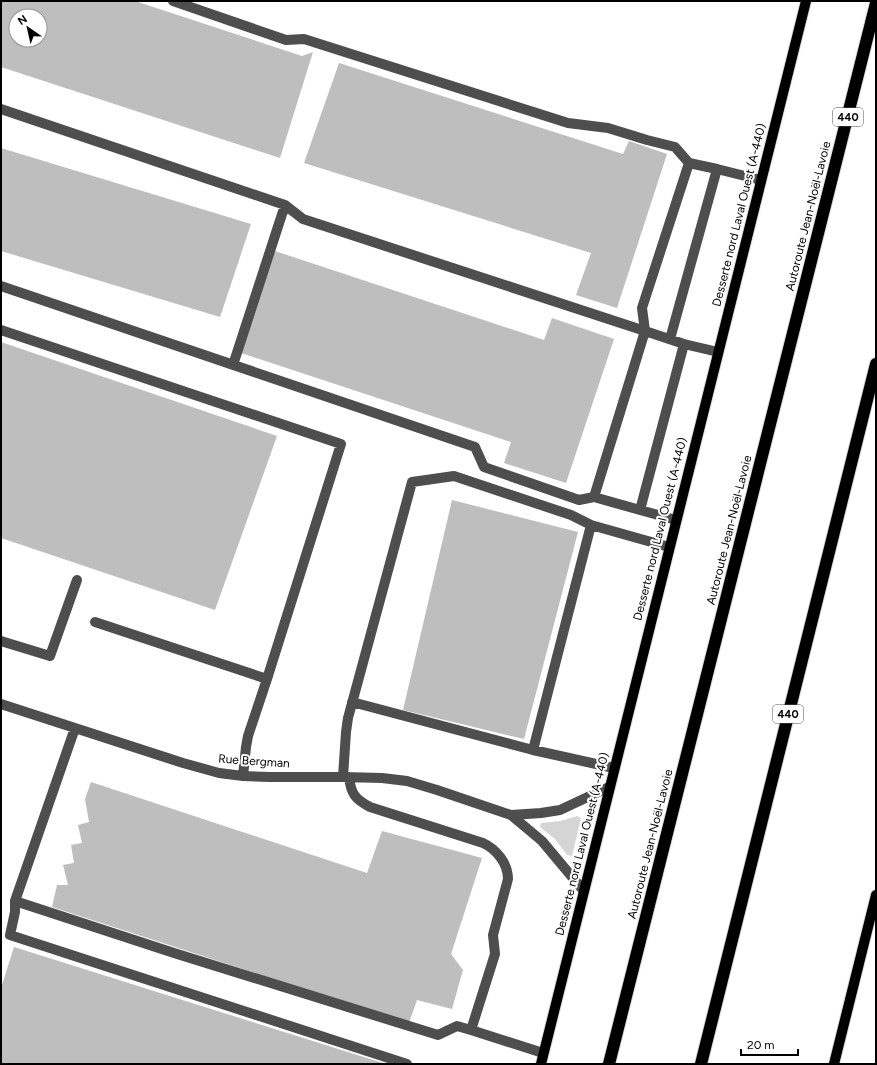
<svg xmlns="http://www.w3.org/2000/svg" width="877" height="1065" viewBox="0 0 877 1065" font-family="Figtree,sans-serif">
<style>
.green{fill:#d5d5d5}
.building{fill:#bebebe;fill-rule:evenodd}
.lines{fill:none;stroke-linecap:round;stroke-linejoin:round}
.major-casing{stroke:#dbdbdb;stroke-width:12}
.highway-casing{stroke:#dbdbdb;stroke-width:14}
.minor{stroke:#4e4e4e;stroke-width:10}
.major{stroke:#000;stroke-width:10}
.highway{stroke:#000;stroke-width:12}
.labels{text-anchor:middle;stroke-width:4;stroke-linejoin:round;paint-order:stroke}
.shield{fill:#fff;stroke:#4c4c4c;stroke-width:1}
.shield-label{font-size:11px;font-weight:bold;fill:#000}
.street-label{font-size:12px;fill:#000;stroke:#fff}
</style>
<rect width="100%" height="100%" fill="#fff"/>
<!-- green -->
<path class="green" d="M577 816 581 818 572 856 567 855 555 839 540 827 541 823 561 821Z"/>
<!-- building -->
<path class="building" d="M1 1H135L302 56 313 52 280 158 1 67ZM16 16H40V40H16Z
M339 63 623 154 629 141 667 154 617 308 576 295 591 253 304 163Z
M1 148 251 224 220 317 1 251Z
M275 251 544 340 552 318 614 339 566 483 504 463 511 442 241 353Z
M1 342 277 436 215 610 1 538Z
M452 500 578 532 524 739 403 710Z
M91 782 367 873 382 831 482 858 451 954 463 970 452 1009 417 1000 409 1023 52 907 57 885H68L63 865 74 863 71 845 82 843 78 825 89 822 85 799Z
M14 947 386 1064H1V988Z"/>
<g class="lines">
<defs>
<path id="major" d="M541 1064 806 1
M834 1064 876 895"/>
<path id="highway" d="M609 1064 876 3
M701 1064 876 364"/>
</defs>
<!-- major casing -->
<use href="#major" class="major-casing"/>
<!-- highway casing -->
<use href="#highway" class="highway-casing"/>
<!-- minor -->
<path class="minor" d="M173 1 286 40 304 39 568 123 608 128 647 140 675 147 689 163
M1 109 285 205 303 219 645 331 642 308 689 163 717 169
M1 286 475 447 484 467 579 500 594 497
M1 330 341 444 267 679
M670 339 717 169 761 180
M233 365 285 205
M640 510 594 497 645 331 684 344
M676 520 640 510 684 344 718 352
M95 622 267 679 248 736 246 747 243 776
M1 641 50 656 77 580
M352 702 533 750
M1 704 183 763 219 773 243 776 270 777H343L382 778 407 781 437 790 511 815 542 841 583 890
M75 728 15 901 174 953 438 1035 457 1026 471 1030
M614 768 533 750 591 525 669 547
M343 777 346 732 348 718 412 482 454 476 571 515 591 525
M349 777C351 794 355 799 370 807L483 843C496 849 508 863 508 879L493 935 495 954 471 1030 543 1053
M511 815 541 813 560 810 609 787
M15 901V912L10 935 407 1064"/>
<!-- major -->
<use href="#major" class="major"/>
<!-- highway -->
<use href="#highway" class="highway"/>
</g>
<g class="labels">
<!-- shield labels -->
<g class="shield">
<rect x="833" y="108" width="30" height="18" rx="3"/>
<rect x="773" y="705" width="30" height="18" rx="3"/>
</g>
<g class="shield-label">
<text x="848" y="121">440</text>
<text x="788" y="718">440</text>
</g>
<!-- street labels -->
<g class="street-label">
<text transform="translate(739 215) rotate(-76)" y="4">Desserte nord Laval Ouest (A-440)</text>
<text transform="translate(808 216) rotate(-76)" y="4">Autoroute Jean-Noël-Lavoie</text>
<text transform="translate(660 529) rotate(-76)" y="4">Desserte nord Laval Ouest (A-440)</text>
<text transform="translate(729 530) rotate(-76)" y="4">Autoroute Jean-Noël-Lavoie</text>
<text transform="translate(254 761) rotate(4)" y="4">Rue Bergman</text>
<text transform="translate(582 844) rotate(-76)" y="4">Desserte nord Laval Ouest (A-440)</text>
<text transform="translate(650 844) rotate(-76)" y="4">Autoroute Jean-Noël-Lavoie</text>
</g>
</g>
<!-- border -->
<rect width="877" height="1065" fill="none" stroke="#000000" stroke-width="4"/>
<!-- north arrow -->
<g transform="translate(28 28) rotate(326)"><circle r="19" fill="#ffffff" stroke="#999999"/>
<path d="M0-3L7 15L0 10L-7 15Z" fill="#000000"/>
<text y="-6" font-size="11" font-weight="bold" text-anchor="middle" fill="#000000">N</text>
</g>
<!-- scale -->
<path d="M741 1049v6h57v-6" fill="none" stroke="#000000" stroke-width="2"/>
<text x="747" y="1049" font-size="12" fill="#000000" stroke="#ffffff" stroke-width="3" paint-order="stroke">20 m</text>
</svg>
